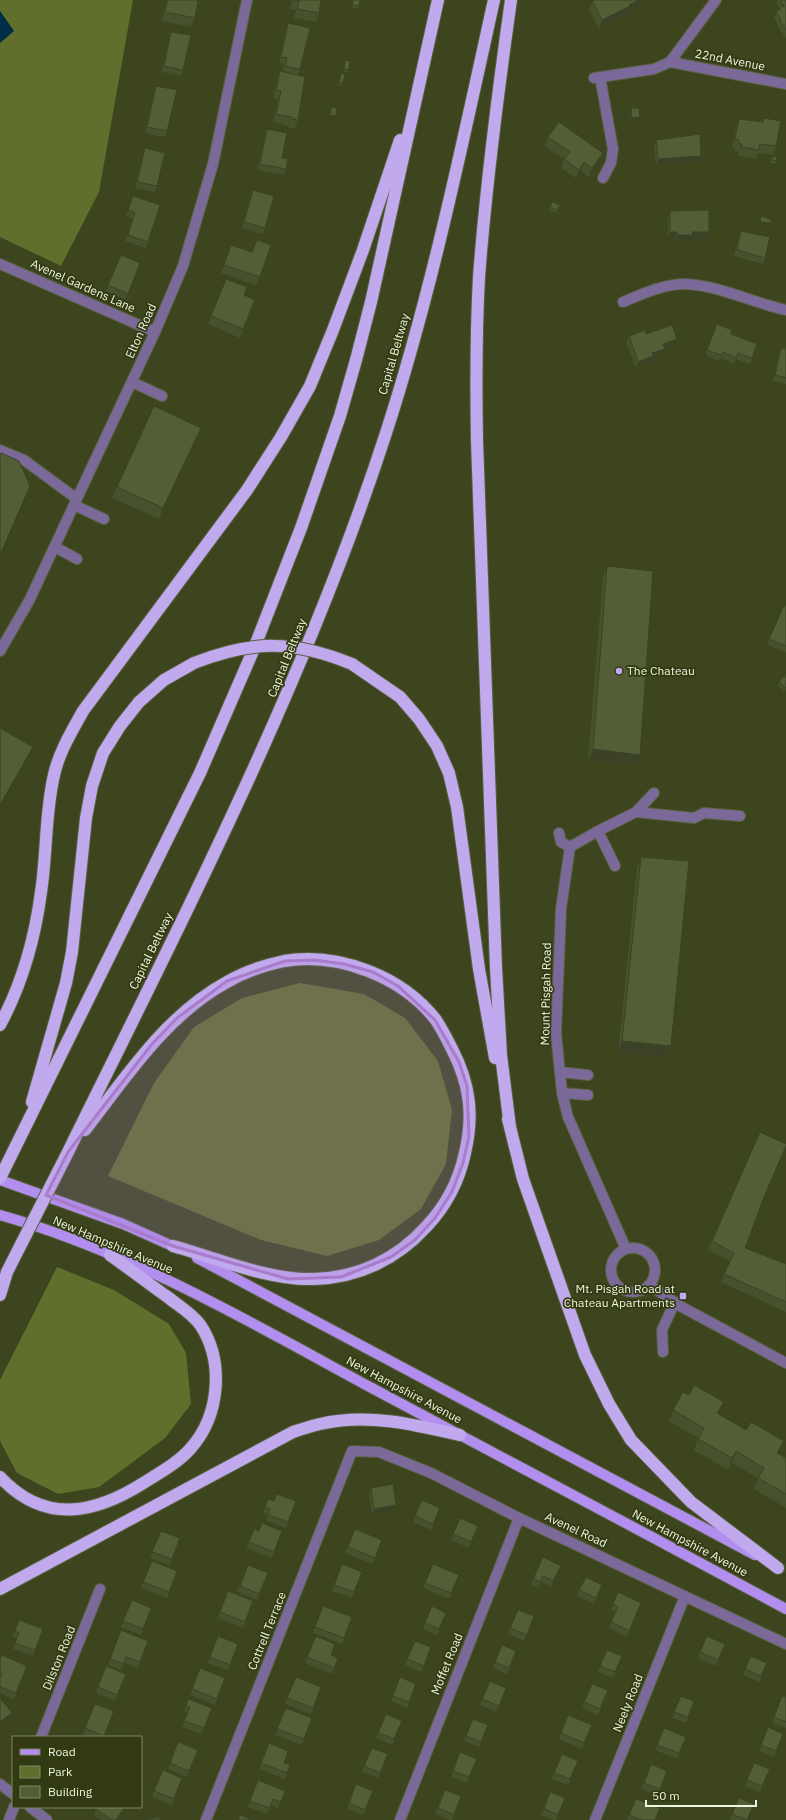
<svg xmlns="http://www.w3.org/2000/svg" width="786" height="1820" viewBox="0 0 786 1820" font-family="'IBM Plex Sans',sans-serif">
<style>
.green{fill:#606f2c}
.water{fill:#002c46}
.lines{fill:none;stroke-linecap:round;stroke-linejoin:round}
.minor-casing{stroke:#58613d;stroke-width:12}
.major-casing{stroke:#58613d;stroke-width:12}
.highway-casing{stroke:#58613d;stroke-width:14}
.minor{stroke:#7a6999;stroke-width:10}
.major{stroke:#b28fef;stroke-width:10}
.highway{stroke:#c1a9ee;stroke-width:12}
.highway-bridge-casing{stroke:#58613d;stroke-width:14;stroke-linecap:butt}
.highway-bridge{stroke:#c1a9ee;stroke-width:12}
.wall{fill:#48512e}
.shaded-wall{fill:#3b4226}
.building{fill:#545e36;stroke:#3b4226}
.marked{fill:#a97ccb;fill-opacity:0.2;stroke:#a97ccb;stroke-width:3;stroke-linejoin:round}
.poi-dot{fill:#c2a8f3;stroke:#323a13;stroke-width:1.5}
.labels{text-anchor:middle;stroke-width:3.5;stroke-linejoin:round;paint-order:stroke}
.street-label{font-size:12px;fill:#eef5de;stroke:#323a13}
.poi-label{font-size:12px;fill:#eef5de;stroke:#323a13;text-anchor:start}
</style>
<rect width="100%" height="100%" fill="#3c451e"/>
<!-- green -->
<path class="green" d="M0 0H133L99 192 61 266 0 237Z
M300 983 364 994 405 1018 438 1061 452 1110 446 1164 421 1209 379 1240 327 1256 261 1240 108 1176 154 1083 194 1027 242 998Z
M57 1267 114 1290 169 1324 186 1353 191 1404 165 1438 99 1487 58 1494 17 1473 0 1441V1380Z"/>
<!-- water -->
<path class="water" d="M0 11 14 31 0 43Z"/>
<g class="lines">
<defs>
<path id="minor" d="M670 62 786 84
M600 77 613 149 611 163 603 178
M594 78 654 69 670 62 716 0
M0 264 155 332
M623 302C642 294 664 284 685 284 718 285 753 303 786 310
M132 382 162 396
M0 450 24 460 77 499
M74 505 104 519
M55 547 77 559
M0 651 29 601 155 332 183 266 213 164 247 0
M636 812 694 818 704 813 740 816
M598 831 636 812 654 793
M559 833 561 842 570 847
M570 847 561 909 556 1033 562 1093 568 1117 626 1249
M570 847 598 831 615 866
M560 1072 588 1075
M562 1093 588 1095
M611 1270a22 22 0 1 1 44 0a22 22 0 1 1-44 0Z
M650 1285 680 1306 786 1363
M663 1352 662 1330 675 1302
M41 1737 100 1589
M0 1784 13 1794
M30 1807 47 1820
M9 1820 14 1807
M206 1820 352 1451 379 1452 431 1473 519 1518 786 1644
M400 1820 519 1518
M595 1820 685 1596"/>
<path id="major" d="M0 1180 123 1224 179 1249
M0 1215C131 1252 250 1322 368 1386 507 1460 647 1534 786 1609
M197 1258 755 1555"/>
<path id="highway" d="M352 664 400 697 419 719 437 746 449 773 457 807 479 969 495 1058
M0 1025C22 984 35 938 41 892 47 853 45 813 54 775 59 752 72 731 83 711L247 490 281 437 310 386 333 330 363 250 400 140
M32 1102 66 983 72 952 86 818 92 786 103 753 120 726 139 702 164 680 194 663
M508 1119 523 1179 585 1355 609 1404 631 1440 691 1502 778 1568
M510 1127 501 1055 496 968 477 441C476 386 476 332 479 277 486 184 498 92 511 0
M85 1130C126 1077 166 1015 227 982 244 972 265 965 284 961 338 952 402 976 436 1020 442 1029 447 1039 452 1049 470 1084 474 1115 465 1153 459 1181 446 1206 426 1227 397 1259 358 1278 314 1279 270 1281 216 1258 173 1246
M68 1152C184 916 305 683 386 433 432 291 462 145 494 0
M0 1178 200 773 253 651 301 528 340 416 356 360 371 302 438 0
M0 1295 7 1272
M0 1477C45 1525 95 1514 145 1482 161 1472 179 1462 191 1448 220 1415 224 1362 201 1326 194 1315 179 1306 169 1298 149 1284 130 1269 110 1255
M0 1589 293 1432C302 1429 311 1426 320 1424 367 1413 413 1424 460 1435"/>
</defs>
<!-- minor casing -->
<use href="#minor" class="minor-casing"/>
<!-- major casing -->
<use href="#major" class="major-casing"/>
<!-- highway casing -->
<use href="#highway" class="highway-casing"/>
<!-- minor -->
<use href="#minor" class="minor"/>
<!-- major -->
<use href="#major" class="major"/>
<!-- highway -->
<use href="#highway" class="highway"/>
<defs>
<path id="highway-bridge" d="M194 663C253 640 293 640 352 664
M7 1272 68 1152"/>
</defs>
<!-- highway-bridge casing -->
<use href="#highway-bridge" class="highway-bridge-casing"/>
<!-- highway-bridge -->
<use href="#highway-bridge" class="highway-bridge"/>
</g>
<!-- wall -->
<path class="wall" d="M167 0H198L195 18 191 27 162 21Z
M292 0H321L319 13 316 22 294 18 296 10 290 9Z
M353 0H360L358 9 351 7Z
M594 0H645L643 5 627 13V15L599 29 589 9 593 1Z
M778 0H786V38L778 27V24L774 18 776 12 780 9 777 4Z
M288 23 300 69 298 75 283 71 284 64 279 63 286 29Z
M171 32 183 70 181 76 162 72 169 38Z
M345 60 349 70 348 73 343 72Z
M280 71 298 120 295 129 289 128V126L273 122 278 99 273 98 277 80Z
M341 73 343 83 342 86 338 85Z
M156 86 167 131 165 137 145 133 154 92Z
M631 108 640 117 639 120H631L630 111Z
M764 118 776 146 773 155 758 153 756 159 738 156 739 152H735V148H732L736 128 739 119 763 122Z
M267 129 282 158 286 169 284 175 258 170 265 135Z
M548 137 600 161 589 177 581 171 576 178 561 168 564 159 545 146Z
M656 140 699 162 656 165 654 145Z
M145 148 157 186 155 192 135 188 143 154Z
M772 156 777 161 775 164 770 163Z
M253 190 265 228 263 234 242 228Z
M133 196 160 205 146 248 125 241 133 218 126 216Z
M552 202 560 205 556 213 549 210Z
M670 211 707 238H692L691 241H675V238H668V217Z
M741 231 765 258 763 264 734 256 739 237Z
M231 245 252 252 271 245 256 285 221 273Z
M140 263 125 299 106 291 108 285Z
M247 287 244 295 252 309 240 338 208 324 211 316Z
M717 324 731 334 757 344 750 364 736 359 734 364 720 358 719 361 705 355Z
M646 334 675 345 665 349 663 355 652 358 651 362 636 367 626 342 629 336Z
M781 348 786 349V384L773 381 779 354Z
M201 428 197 440 159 519 112 498 117 487Z
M607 566 636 766 588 760 603 577Z
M786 606V652L767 645 769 639Z
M784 676 786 690 784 691 778 685 779 682Z
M641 857 671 1046 667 1057 618 1053 637 868Z
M786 1147 760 1205 745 1248 786 1264V1312L721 1282 724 1274 730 1261 708 1250 712 1241Z
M689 1395 786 1458V1508L754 1489 758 1478 732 1463 728 1470 694 1450 698 1438 669 1421 673 1410Z
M371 1488 394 1511 372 1515 369 1494Z
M268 1499 274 1501H296L286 1528 266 1520 268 1515 263 1513Z
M440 1508 431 1530 413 1522 415 1516Z
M478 1526 469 1548 451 1540 453 1534Z
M254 1529 259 1531H282L272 1558 246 1548Z
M355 1529 382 1540 372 1564 345 1553Z
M161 1531 180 1538 170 1565 150 1558Z
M152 1561 177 1571 167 1598 141 1588Z
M342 1564 362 1572 352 1598 332 1591Z
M248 1565 268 1573 257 1600 237 1592Z
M561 1566 551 1587 541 1582 538 1588 531 1584 533 1579Z
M459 1575 449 1599 423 1588 425 1583Z
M602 1585 594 1604 577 1596 579 1590Z
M228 1591 253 1601 243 1628 218 1618Z
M132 1600 151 1608 141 1635 121 1627Z
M641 1603 627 1637 609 1628 615 1612 611 1610 613 1604Z
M323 1606 352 1617 342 1644 313 1633Z
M432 1606 446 1613 437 1635 423 1629Z
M534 1616 524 1641 508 1634 510 1628Z
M19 1620 43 1629 33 1656 13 1649 17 1639 12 1637Z
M121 1630 148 1641 138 1668 124 1663 122 1670 108 1665Z
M218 1636 238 1644 228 1670 208 1663Z
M316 1636 331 1655 338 1658 332 1674 305 1663Z
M415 1641 431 1647 421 1672 405 1665Z
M725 1644 716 1666 698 1658 700 1652Z
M502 1645 514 1657 507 1674 493 1668Z
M622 1656 613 1678 598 1672 600 1666Z
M751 1656 765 1669 759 1682 743 1675Z
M0 1659 27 1666 14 1699 0 1693Z
M106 1666 126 1674 115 1701 96 1693Z
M200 1668 225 1678 215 1705 190 1695Z
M296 1677 321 1687 311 1714 285 1704Z
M400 1677 416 1684 407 1708 391 1701Z
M506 1688 496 1712 480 1705 482 1699Z
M606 1696 598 1715 582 1708 584 1702Z
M681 1696 694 1701 686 1723 672 1718Z
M782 1696 786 1697V1728L772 1723Z
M188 1699 212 1708 202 1734 182 1727 188 1713 184 1712Z
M95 1704 114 1711 104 1737H89L83 1734Z
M286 1708 312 1718 302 1745 275 1735Z
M402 1721 392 1745 376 1738 378 1733Z
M488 1725 479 1747 464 1741 466 1736Z
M592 1725 582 1749 559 1739 561 1733Z
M768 1727 783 1734 774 1757 759 1751Z
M664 1728 686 1737 677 1759 655 1750Z
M178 1742 198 1750 187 1777 168 1769Z
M269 1743 284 1763 290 1765 285 1779 259 1769Z
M388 1754 378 1778 362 1772 364 1766Z
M578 1761 568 1785 552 1779 554 1773Z
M754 1763 767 1775 760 1792 745 1786Z
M651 1764 667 1771 658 1795 641 1789Z
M474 1765 467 1783 451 1777 453 1771Z
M163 1770 182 1778 172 1805 152 1797Z
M258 1780 285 1791 278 1808 271 1805 267 1814 248 1807Z
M445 1790 461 1796 452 1820H450L435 1814Z
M550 1792 565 1798 556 1820H554L541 1815Z
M371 1797 363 1815 347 1809 349 1803Z
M754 1804 747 1820H730L732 1814Z
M96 1809 125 1811 118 1820H101L94 1815Z
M629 1815 656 1820H627Z"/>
<!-- shaded-wall -->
<path class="shaded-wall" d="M639 0H645L643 5 627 13V15L599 29 602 20Z
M330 115 336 116 335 118H329Z
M640 117 639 120H631L632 118Z
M603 153 600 161 589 177 592 168Z
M701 156 699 162 656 165 658 159Z
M584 162 581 171 576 178 579 170Z
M760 222 771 223 770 226 759 225Z
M670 232H677L675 238H668Z
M692 232H709L707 238H692L691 241H675L677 235Z
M677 339 675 345 661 350 663 344Z
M665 349 663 355 652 358 651 362 636 367 638 362 652 353Z
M201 428 197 440 159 519 163 508Z
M30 486 26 498 0 557V555Z
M33 747 29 759 0 809V805Z
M593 749 640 755 636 766 588 760Z
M622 1041 671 1046 667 1057 618 1053Z
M786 1146 784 1153 760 1205 764 1197Z
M724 1402 719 1413 713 1424 717 1413Z
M784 1441 780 1453 773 1464 777 1453Z
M736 1451 732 1463 728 1470 732 1458Z
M396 1505 394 1511 372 1515 374 1509Z
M561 1566 559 1571 551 1587 553 1581Z
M12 1713 10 1719 0 1726V1722Z
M125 1807H126L125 1811 118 1820H116Z"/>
<!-- building -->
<path class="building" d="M168 0H198L195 18 165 12Z
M293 0H321L319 13 297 9 299 1Z
M353 0H360L359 6 352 5Z
M594 0H639L629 5 630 6 602 20 593 1Z
M780 0H786V30L780 21 781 19 776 12 784 6Z
M288 23 310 28 300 69 285 66 287 58 281 57Z
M171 32 191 35 183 70 164 66Z
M345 60 350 61 349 70 344 69Z
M280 71 305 77 298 120 292 119V117L276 114 281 91 276 90Z
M341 73 345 74 343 83 339 82Z
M156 86 177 90 167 131 147 127Z
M331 107 337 108 336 116 330 115Z
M631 108H639L640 117 632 118Z
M764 118 781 121 776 146 760 144 759 150 741 147 742 144 738 143 739 140 735 139 739 119 763 122Z
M559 122 603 153 592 168 584 162 579 170 564 159 570 152 548 137Z
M267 129 287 133 282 158 288 159 286 169 260 164Z
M700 134 701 156 658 159 656 140Z
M145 148 165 153 157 186 137 182Z
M772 156 777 157V161L772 160Z
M253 190 274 196 265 228 244 222Z
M133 196 160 205 148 242 128 235 135 212 128 210Z
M552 202 560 205 557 210 550 207Z
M709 210V232H692L693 235H677V232H670V211Z
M761 216 772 220 771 223 760 222Z
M741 231 770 237 765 258 737 250Z
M257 240 271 245 260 277 224 265 231 245 252 252Z
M121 255 140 263 128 294 108 285Z
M226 279 247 287 244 295 255 300 243 329 211 316Z
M717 324 732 330 731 334 757 344 752 358 738 353 736 358 723 352 721 355 707 350Z
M672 325 677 339 663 344 665 349 652 353 653 356 638 362 629 336 645 330 646 334Z
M781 348 786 349V378L775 375Z
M154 406 201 428 163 508 117 487Z
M1 453 19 461 30 486 0 555V455Z
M607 566 653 571 640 755 593 749Z
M784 605 786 606V646L769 639Z
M784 676 786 678V688L779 682Z
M0 728 33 747 0 805Z
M641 857 689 861 671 1046 622 1041Z
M760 1132 786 1144V1146L764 1197 745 1248 786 1264V1302L724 1274 734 1253 712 1241Z
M694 1385 724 1402 717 1413 746 1430 751 1422 784 1441 777 1453 786 1458V1494L758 1478 764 1468 736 1451 732 1458 698 1439 704 1428 673 1410 683 1392 689 1395Z
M393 1484 396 1505 374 1509 371 1488Z
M276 1494 296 1501 288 1522 268 1515 270 1509 265 1507 268 1499 274 1501Z
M422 1500 440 1508 433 1524 415 1516Z
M460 1518 478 1526 471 1542 453 1534Z
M262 1523 282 1531 274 1552 249 1542 254 1529 259 1531Z
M355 1529 382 1540 375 1558 348 1547Z
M161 1531 180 1538 172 1559 152 1552Z
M543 1557 561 1566 553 1581 543 1576 540 1582 533 1579Z
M152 1561 177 1571 169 1592 143 1582Z
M342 1564 362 1572 354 1592 334 1585Z
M433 1564 459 1575 451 1593 425 1583Z
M248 1565 268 1573 259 1594 240 1586Z
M586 1577 602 1585 596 1598 579 1590Z
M228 1591 253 1601 245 1622 220 1612Z
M618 1592 641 1603 629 1631 611 1622 618 1607 613 1604Z
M132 1600 151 1608 143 1629 123 1621Z
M323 1606 352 1617 344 1638 315 1627Z
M432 1606 446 1613 439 1629 425 1623Z
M518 1610 534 1616 527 1635 510 1628Z
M19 1620 43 1629 35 1650 15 1643 19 1633 15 1631Z
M121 1630 148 1641 140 1662 126 1657 124 1664 110 1659Z
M218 1636 238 1644 230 1665 210 1657Z
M316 1636 335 1644 331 1655 338 1658 334 1668 307 1657Z
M707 1636 725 1644 718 1660 700 1652Z
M415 1641 431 1647 424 1666 407 1659Z
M502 1645 516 1651 509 1668 495 1662Z
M607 1650 622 1656 615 1672 600 1666Z
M2 1655 27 1666 16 1693 0 1687V1678L2 1674 0 1673V1659Z
M751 1656 767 1663 761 1676 745 1669Z
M106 1666 126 1674 117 1695 98 1687Z
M200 1668 225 1678 217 1699 192 1689Z
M296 1677 321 1687 313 1708 287 1698Z
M400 1677 416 1684 409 1702 393 1696Z
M490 1681 506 1688 499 1706 482 1699Z
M592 1684 608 1690 600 1709 584 1702Z
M681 1696 694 1701 688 1717 674 1712Z
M782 1696 786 1697V1722L774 1717Z
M0 1698 12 1713 0 1722Z
M188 1699 212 1708 204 1728 184 1721 190 1707 186 1706Z
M95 1704 114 1711 104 1736 85 1728Z
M286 1708 312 1718 304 1739 277 1729Z
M386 1714 402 1721 394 1739 378 1733Z
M568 1715 592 1725 584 1743 561 1733Z
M473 1719 488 1725 481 1742 466 1736Z
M768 1727 783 1734 776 1751 761 1745Z
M664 1728 686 1737 679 1753 657 1745Z
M70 1735 75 1737H69Z
M178 1742 198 1750 189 1771 170 1763Z
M269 1743 288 1751 284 1763 290 1765 287 1773 261 1763Z
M372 1748 388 1754 380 1773 364 1766Z
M460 1752 477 1759 469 1777 453 1771Z
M562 1754 578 1761 570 1779 554 1773Z
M754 1763 770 1769 762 1786 747 1780Z
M651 1764 667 1771 660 1789 644 1783Z
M163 1770 182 1778 174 1799 154 1791Z
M258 1780 285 1791 281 1802 273 1799 270 1808 250 1801Z
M356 1784 373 1791 365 1810 349 1803Z
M445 1790 461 1796 454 1815 438 1808Z
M550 1792 565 1798 558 1815 544 1809Z
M739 1798 754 1804 747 1820 732 1814Z
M636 1799 660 1808 655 1820H641L629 1815Z
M97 1807H125L116 1820H111L96 1809Z
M240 1815 253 1820H238Z
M160 1817V1820H142Z"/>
<!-- marked area -->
<path class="marked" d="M315 960 344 964 373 972 398 986 435 1020 459 1062 467 1086 469 1137 463 1163 452 1192 435 1218 415 1240 391 1257 341 1277 288 1279 173 1246 46 1195 68 1152 152 1044 177 1018 227 981 285 961Z"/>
<!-- markers -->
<g class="poi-dot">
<circle cx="619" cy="671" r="4"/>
<rect x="679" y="1292" width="8" height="8" rx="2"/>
</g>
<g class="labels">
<!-- street labels -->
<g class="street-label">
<text transform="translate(730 60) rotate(11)" y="4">22nd Avenue</text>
<text transform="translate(83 286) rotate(24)" y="4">Avenel Gardens Lane</text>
<text transform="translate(141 331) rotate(-66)" y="4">Elton Road</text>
<text transform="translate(394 354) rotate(-74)" y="4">Capital Beltway</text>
<text transform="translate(287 658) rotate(-68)" y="4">Capital Beltway</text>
<text transform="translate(151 951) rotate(-64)" y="4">Capital Beltway</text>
<text transform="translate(546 994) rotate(-89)" y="4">Mount Pisgah Road</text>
<text transform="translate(113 1245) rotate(23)" y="4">New Hampshire Avenue</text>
<text transform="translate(404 1390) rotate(28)" y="4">New Hampshire Avenue</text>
<text transform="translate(576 1530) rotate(25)" y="4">Avenel Road</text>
<text transform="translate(690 1543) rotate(28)" y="4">New Hampshire Avenue</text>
<text transform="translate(267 1631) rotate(-68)" y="4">Cottrell Terrace</text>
<text transform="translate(59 1658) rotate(-68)" y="4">Dilston Road</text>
<text transform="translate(447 1664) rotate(-68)" y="4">Moffet Road</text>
<text transform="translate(628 1703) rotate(-68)" y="4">Neely Road</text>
</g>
<!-- poi labels -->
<g class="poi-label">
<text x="627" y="675">The Chateau</text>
<text x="675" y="1293" text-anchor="end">Mt. Pisgah Road at<tspan x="675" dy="14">Chateau Apartments</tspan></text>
</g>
</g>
<!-- legend -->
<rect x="12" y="1736" width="130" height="72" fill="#323a13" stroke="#7d8564"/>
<rect x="20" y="1749" width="20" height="6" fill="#b28fef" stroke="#7d8564"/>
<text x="48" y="1756" font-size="12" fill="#eef5de">Road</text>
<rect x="20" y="1766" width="20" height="12" fill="#606f2c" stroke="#7d8564"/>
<text x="48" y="1776" font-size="12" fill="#eef5de">Park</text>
<rect x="20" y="1786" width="20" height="12" fill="#545e36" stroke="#7d8564"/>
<text x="48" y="1796" font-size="12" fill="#eef5de">Building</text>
<!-- scale -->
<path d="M646 1800v6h110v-6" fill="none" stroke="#eef5de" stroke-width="2"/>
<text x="652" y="1800" font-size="12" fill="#eef5de" stroke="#323a13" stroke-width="3" paint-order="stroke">50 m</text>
</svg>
